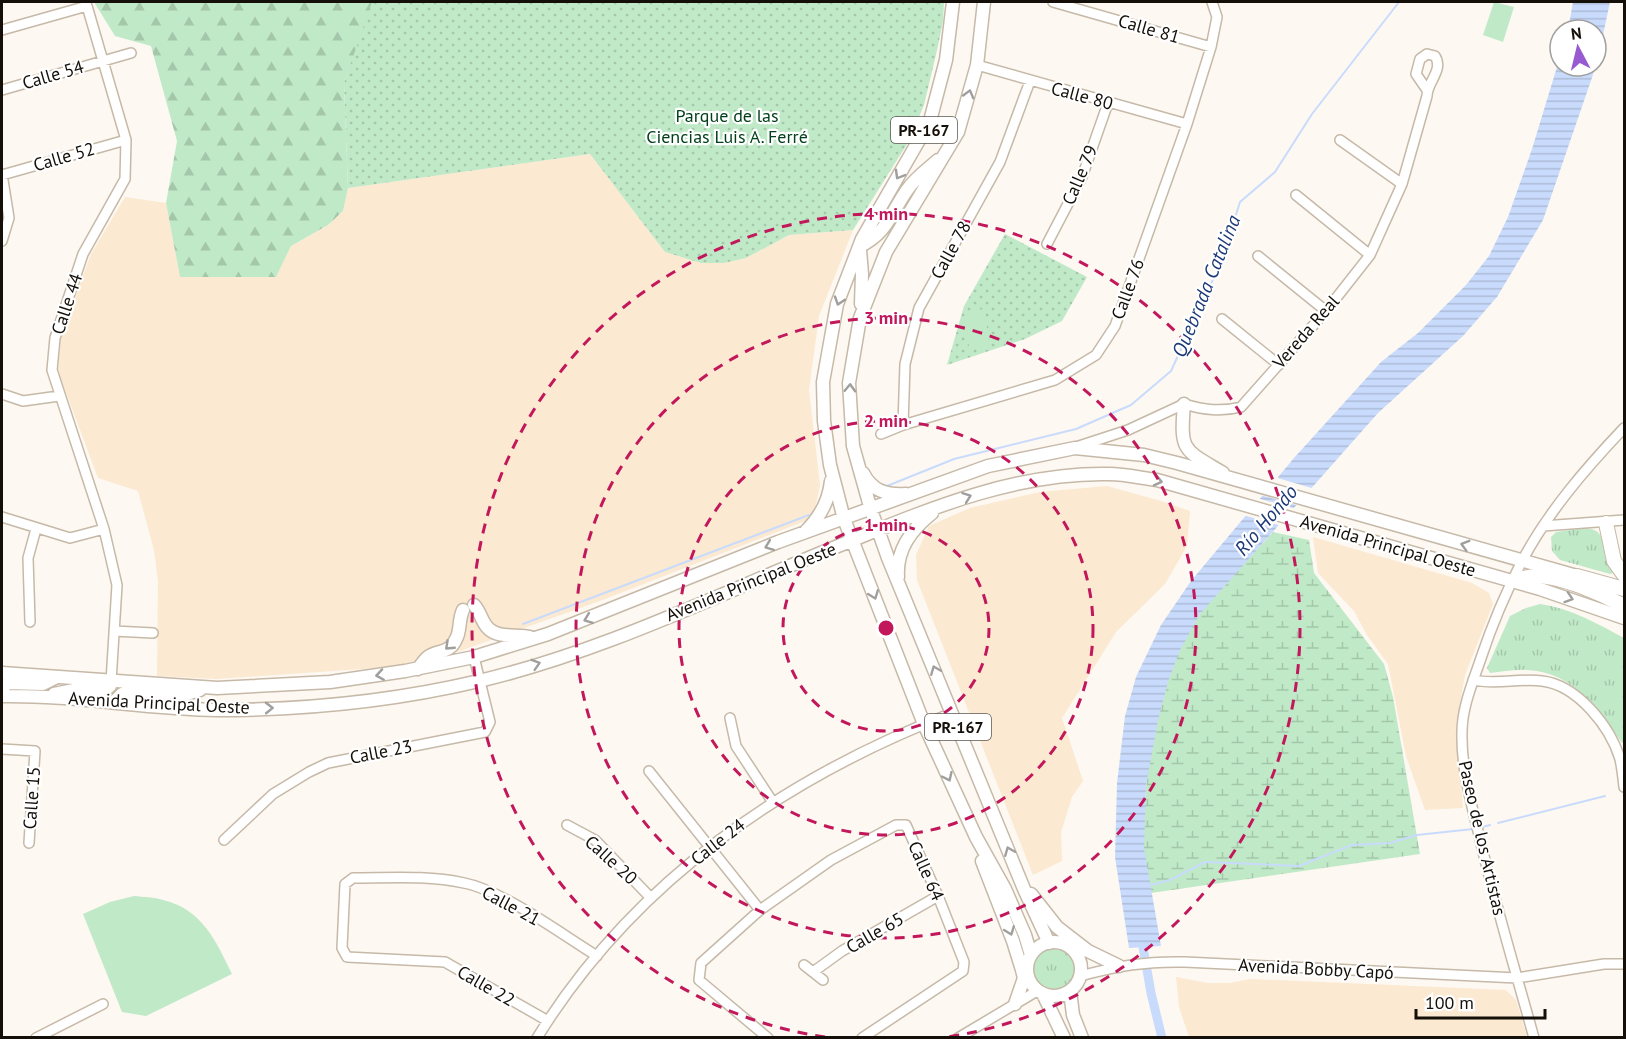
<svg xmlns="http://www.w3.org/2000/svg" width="1626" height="1039" viewBox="0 0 1626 1039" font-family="'PT Sans',sans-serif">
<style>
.built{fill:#fbe9d1}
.grass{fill:url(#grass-tufts)}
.forest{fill:url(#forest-firs)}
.wetland{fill:url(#wetland-marsh)}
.park{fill:url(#park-dots)}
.pitch{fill:#c0e9c8}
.water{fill:url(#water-rules)}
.pier{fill:#fdf8f1}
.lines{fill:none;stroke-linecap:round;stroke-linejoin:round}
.stream{stroke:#c9dbfc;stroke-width:2}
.canal{stroke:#c9dbfc;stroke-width:9}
.minor-casing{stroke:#c6b9a8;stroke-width:12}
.major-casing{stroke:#c6b9a8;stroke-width:15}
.highway-casing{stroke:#c6b9a8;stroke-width:16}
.minor{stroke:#fff;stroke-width:9}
.major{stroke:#fff;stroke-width:12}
.highway{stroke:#fff;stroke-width:14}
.oneway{stroke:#a19f9d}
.ring{fill:none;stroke:#c2185b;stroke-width:3;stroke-dasharray:10 8}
.labels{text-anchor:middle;stroke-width:4.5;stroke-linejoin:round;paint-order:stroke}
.shield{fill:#fff;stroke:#5a5753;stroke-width:1.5}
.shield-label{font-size:16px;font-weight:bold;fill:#140f09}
.street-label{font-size:18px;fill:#140f09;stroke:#fff}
.park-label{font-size:18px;fill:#00401a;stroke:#fff}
.water-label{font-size:20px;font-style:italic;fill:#1d3a78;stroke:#fff}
.centre{fill:#c2185b;stroke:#fff;stroke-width:3}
.ring-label{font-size:18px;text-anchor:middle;font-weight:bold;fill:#c2185b;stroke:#fff;stroke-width:4.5;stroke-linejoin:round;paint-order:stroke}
</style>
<defs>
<pattern id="grass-tufts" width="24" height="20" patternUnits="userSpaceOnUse" patternTransform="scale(1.5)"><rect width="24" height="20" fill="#c0e9c8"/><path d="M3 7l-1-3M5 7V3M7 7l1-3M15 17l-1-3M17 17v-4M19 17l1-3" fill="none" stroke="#a4c7aa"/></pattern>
<pattern id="forest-firs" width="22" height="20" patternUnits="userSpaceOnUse" patternTransform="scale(1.5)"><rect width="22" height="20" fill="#c0e9c8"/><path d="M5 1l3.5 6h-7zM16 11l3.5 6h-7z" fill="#a4c7aa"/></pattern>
<pattern id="wetland-marsh" width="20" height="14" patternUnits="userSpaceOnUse" patternTransform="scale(1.5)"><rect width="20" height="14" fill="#c0e9c8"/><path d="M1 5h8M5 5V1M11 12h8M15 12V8" fill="none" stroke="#a4c7aa"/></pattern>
<pattern id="park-dots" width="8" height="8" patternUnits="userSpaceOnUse" patternTransform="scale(1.5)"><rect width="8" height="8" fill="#c0e9c8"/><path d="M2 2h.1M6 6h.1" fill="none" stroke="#a4c7aa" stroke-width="1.8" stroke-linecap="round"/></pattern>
<pattern id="water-rules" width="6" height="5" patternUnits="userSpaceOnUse" patternTransform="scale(1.5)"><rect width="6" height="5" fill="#c9dbfc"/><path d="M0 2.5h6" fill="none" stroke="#acbbd7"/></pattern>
</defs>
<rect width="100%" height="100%" fill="#fdf8f1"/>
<!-- built -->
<path class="built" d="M590 154 665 252 701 263H724L746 258 789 235 853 230 819 316 809 390 820 485 813 518 600 601 460 651 391 667 216 679 157 676 158 581 154 550 138 491 98 478 58 371 61 336 91 254 125 197 166 203 180 277H276L291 246 328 225 343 211 348 188Z
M1107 486 1161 501 1190 511 1187 546 1165 584 1116 632 1062 718 1083 781 1072 797 1061 832 1062 861 1033 875 917 580 916 555 929 526 970 508 1040 492Z
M1313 537 1472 583 1489 593 1493 604 1465 675 1456 725 1463 808 1425 810 1406 756 1388 664 1367 635 1354 611 1318 573Z
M1176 977 1208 983H1230L1250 979 1506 990 1516 1000 1527 1037H1189L1179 1007Z"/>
<!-- grass -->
<path class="grass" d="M1585 528C1607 530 1601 544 1606 560 1608 565 1611 568 1613 573L1610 574 1560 560 1552 551 1551 537 1556 532Z
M1540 604C1570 608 1598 624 1624 638V741L1622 743C1599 708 1572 672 1527 670 1515 669 1502 672 1490 673L1487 668 1510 616 1526 608Z
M1030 969a24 24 0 1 1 48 0a24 24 0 1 1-48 0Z"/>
<!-- forest -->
<path class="forest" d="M94 2H374L344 83 348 188 343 211 328 225 291 246 276 277H180L166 203 177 141 151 46 115 36Z"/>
<!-- wetland -->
<path class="wetland" d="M1273 532 1309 540 1314 573 1384 664 1393 697 1420 854 1151 893C1149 878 1144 862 1144 847 1141 780 1160 669 1200 614 1220 586 1250 558 1273 532Z"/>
<!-- park -->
<path class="park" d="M372 2H944L943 21 938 46 924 105 909 141 853 230 789 235 746 258 724 263H701L665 252 590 154 348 188 344 83Z
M1005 234 1087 277 1062 321 1025 339 947 365 964 306Z"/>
<!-- pitch -->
<path class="pitch" d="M1494 2 1514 7 1503 42 1483 35Z
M985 309 989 346 969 348 965 311Z
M134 896C144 897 154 897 163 900 202 909 216 941 232 974L146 1016 122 1012 83 914 110 902Z"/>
<!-- water -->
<path class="water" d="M1573 2H1610L1597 63 1543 220 1497 297 1463 336 1378 413 1200 614 1180 650 1168 682 1158 720 1146 786 1144 848 1161 946 1129 948 1115 857 1117 783 1125 716 1136 677 1161 625 1191 581 1294 458 1381 362 1418 333 1466 285 1489 256 1508 217 1532 149 1560 57V66H1596V30H1568Z"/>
<!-- pier -->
<path class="pier" d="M1274 477 1315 489 1300 506 1260 495Z
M1257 498 1297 509 1282 526 1243 515Z"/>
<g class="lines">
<!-- stream -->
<path class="stream" d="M887 486 954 459 1076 429 1131 405 1171 371 1220 264 1240 202 1275 172 1312 114 1399 2
M523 624 809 515
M1498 823 1605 796
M1479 828 1490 825
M1147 886 1170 880 1205 862 1299 866 1352 845 1390 843 1417 835 1473 829"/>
<!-- canal -->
<path class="canal" d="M1143 947 1151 993 1162 1038"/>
<defs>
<path id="minor" d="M1053 2 1211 47
M2 30 87 6 126 140 125 179 83 254 55 338 52 370 104 529 117 585 111 682
M977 65 1187 124
M2 90 131 53
M1340 140 1402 184
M2 175 126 140
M1296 195 1370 255
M2 241 9 218 2 174
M1047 244 1082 177 1108 103
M1258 256 1326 311
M1222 319 1279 365
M2 394 23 401 59 396
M903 425 905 364 919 308 1000 162 1030 81
M881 434 903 425 1055 380 1096 355 1115 326 1187 124 1211 47 1217 17 1212 2
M1079 446 1128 430 1184 404C1204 410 1221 412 1241 407L1326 311 1370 255 1402 184 1427 96C1427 82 1444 70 1435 56L1427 54 1420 59 1416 74 1427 90
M2 517 70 538 104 529
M1543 526 1624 520
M30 622 28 558 36 529
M114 631 153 633
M1473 680C1496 685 1519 678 1542 681 1577 685 1610 726 1620 759 1622 768 1623 778 1624 787
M730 718 736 746 772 801
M2 749 35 751 29 843
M649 771 760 910
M567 825 595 840 651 898
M224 840 273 794 309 772 328 763 485 732 490 722 474 657
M804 965 823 980
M813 972 842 951 938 896
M1080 976C1118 966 1145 961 1185 962L1517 978 1604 964H1624
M548 1021 445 962 347 957 342 948 345 884 353 878C390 878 427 875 464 883 504 891 561 934 597 956
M36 1038 103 1004
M537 1038C633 882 784 778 952 713
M768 1038 699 980 701 963 760 910 831 860 896 825H906L938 896 964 962 963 971 862 1038
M958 1038 1037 991
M1534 1038C1515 969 1494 900 1478 831 1470 799 1461 765 1462 732 1462 707 1473 682 1481 658 1492 625 1506 592 1522 561 1548 512 1586 468 1624 428"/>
<path id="major" d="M953 2 946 60 930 121 862 239 837 304 823 382 824 421 830 465 844 519 924 724 976 837 1005 889 1025 935 1031 955
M984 2 977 65 958 132 886 252 860 318 849 383 853 446 871 510 888 558 1024 889 1049 943
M860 246C887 233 891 213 907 190 916 177 927 170 938 160
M860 250 862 274 861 304
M1184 404C1180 452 1183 449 1223 473
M863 473C872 491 886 495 906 494
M806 531C820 517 829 501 831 481
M898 577C896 549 912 529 932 513
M474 605C480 611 481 620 487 627 497 639 517 634 530 637
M418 669C421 665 424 660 428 657 438 649 449 655 456 639 461 631 458 621 463 610
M2 673 217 688 330 682 405 671 474 657 548 634 778 542 988 466 1075 448 1144 455 1177 463 1577 576
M2 692 5 685 9 683 43 684 57 677
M54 694 74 690 104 691 110 686 111 682
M2 696C74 695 145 709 217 710 305 710 394 701 479 681 602 652 717 595 833 548 922 512 1012 472 1109 474 1125 474 1141 478 1157 480L1540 589 1624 618
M114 702 122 694 127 692 183 695 200 690
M982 861 1013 941 1022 970 1024 978 1015 1004
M1031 894 1057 927 1088 951 1119 966
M1027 969a27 27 0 1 1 54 0a27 27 0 1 1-54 0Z
M1070 991 1073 1015 1082 1038
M1043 994 1064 1038"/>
<path id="highway" d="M1606 523 1614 561 1624 575
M1577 576 1624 589
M1513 581C1520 579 1528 576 1536 576 1561 576 1602 594 1624 606"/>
</defs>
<!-- minor casing -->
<use href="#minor" class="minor-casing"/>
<!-- major casing -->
<use href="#major" class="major-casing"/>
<!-- highway casing -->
<use href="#highway" class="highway-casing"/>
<!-- minor -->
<use href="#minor" class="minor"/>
<!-- major -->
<use href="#major" class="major"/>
<!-- highway -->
<use href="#highway" class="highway"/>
</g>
<!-- one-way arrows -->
<defs><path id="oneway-chevron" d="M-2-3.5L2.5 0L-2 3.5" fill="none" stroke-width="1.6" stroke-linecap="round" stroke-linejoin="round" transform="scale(1.5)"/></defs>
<g class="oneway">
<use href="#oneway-chevron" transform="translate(969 94) rotate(-75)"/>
<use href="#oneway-chevron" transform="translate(899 175) rotate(120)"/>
<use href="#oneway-chevron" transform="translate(839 301) rotate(108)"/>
<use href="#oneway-chevron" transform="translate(850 388) rotate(-88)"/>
<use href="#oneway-chevron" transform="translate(1158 481) rotate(13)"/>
<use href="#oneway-chevron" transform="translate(967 497) rotate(-20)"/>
<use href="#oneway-chevron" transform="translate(1465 545) rotate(-164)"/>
<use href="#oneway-chevron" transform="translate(769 546) rotate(159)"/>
<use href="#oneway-chevron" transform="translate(874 595) rotate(69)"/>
<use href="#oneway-chevron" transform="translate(1569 598) rotate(18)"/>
<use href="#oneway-chevron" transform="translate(588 619) rotate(159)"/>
<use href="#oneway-chevron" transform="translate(449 646) rotate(137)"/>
<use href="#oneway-chevron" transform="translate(536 664) rotate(-17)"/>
<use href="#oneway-chevron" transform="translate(935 670) rotate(-112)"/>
<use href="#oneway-chevron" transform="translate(380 675) rotate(171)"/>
<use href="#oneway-chevron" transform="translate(269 708) rotate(-1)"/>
<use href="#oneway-chevron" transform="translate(948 777) rotate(65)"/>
<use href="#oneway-chevron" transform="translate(1009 851) rotate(-112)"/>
<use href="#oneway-chevron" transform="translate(1010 931) rotate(69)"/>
</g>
<!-- distance rings -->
<g class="ring">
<circle cx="886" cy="628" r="103"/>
<circle cx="886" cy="628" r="207"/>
<circle cx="886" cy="628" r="310"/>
<path d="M825 1037A414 414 0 1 1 947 1037"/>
</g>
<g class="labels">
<!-- shield labels -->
<g class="shield">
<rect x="891" y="117" width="66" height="26" rx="4.5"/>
<rect x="925" y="714" width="66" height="26" rx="4.5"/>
</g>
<g class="shield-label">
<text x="924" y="136">PR-167</text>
<text x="958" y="733">PR-167</text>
</g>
<!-- street labels -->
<g class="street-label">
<text transform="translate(1149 29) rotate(16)" y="6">Calle 81</text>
<text transform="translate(53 75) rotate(-16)" y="6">Calle 54</text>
<text transform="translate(1082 96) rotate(15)" y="6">Calle 80</text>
<text transform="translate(64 157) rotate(-16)" y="6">Calle 52</text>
<text transform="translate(1080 175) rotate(-67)" y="6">Calle 79</text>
<text transform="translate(951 250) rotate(-61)" y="6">Calle 78</text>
<text transform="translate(1128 289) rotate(-70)" y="6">Calle 76</text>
<text transform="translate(67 304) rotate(-72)" y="6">Calle 44</text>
<text transform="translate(1306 332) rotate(-49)" y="6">Vereda Real</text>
<text transform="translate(1388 546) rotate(16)" y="6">Avenida Principal Oeste</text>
<text transform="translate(751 582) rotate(-22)" y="6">Avenida Principal Oeste</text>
<text transform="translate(159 703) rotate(3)" y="6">Avenida Principal Oeste</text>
<text transform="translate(381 752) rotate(-11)" y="6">Calle 23</text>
<text transform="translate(32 798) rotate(-86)" y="6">Calle 15</text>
<text transform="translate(1482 838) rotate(77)" y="6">Paseo de los Artistas</text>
<text transform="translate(718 842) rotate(-38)" y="6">Calle 24</text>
<text transform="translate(611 860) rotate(42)" y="6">Calle 20</text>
<text transform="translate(926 871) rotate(66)" y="6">Calle 64</text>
<text transform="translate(511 906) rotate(28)" y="6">Calle 21</text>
<text transform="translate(875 933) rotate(-30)" y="6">Calle 65</text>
<text transform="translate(1316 969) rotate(3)" y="6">Avenida Bobby Capó</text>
<text transform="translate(486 986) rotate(30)" y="6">Calle 22</text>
</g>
<!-- park labels -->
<g class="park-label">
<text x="727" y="122">Parque de las<tspan x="727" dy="21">Ciencias Luis A. Ferré</tspan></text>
</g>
<!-- water labels -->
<g class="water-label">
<text transform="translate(1206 286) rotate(-68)" y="7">Quebrada Catalina</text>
<text transform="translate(1266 520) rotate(-50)" y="7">Río Hondo</text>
</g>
</g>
<circle cx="886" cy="628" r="9" class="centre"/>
<g class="ring-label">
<text x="886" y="220">4 min</text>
<text x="886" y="324">3 min</text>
<text x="886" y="427">2 min</text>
<text x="886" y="531">1 min</text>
</g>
<!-- border -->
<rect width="1626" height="1039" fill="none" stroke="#140f09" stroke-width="6"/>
<!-- north arrow -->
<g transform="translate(1578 48) rotate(353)"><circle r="28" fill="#ffffff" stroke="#a19f9d" stroke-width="1.5"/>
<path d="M0-4.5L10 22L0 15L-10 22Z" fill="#975ad1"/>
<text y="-9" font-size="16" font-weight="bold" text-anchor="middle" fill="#140f09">N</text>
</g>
<!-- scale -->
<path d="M1416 1009v9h129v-9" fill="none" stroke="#140f09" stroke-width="3"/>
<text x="1425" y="1009" font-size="18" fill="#140f09" stroke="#ffffff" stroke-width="4.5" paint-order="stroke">100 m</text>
</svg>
